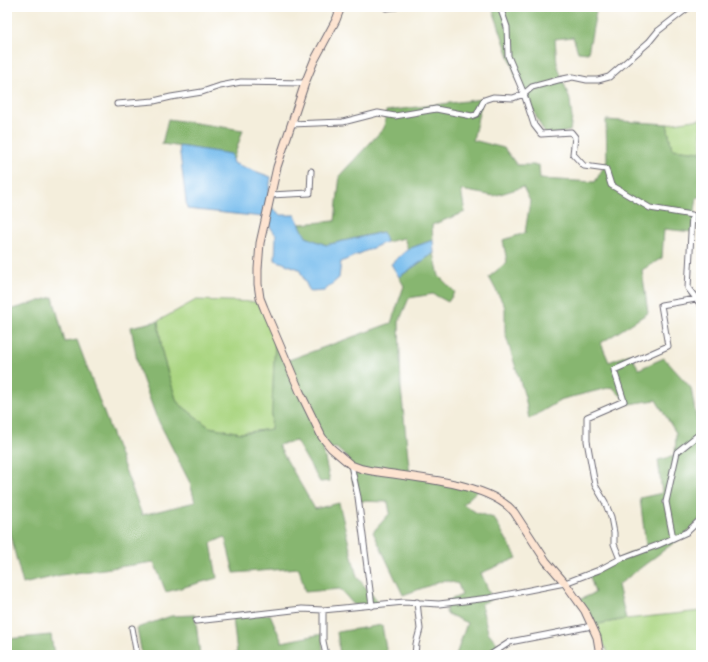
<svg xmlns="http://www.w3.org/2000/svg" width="708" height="662" viewBox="0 0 708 662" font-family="Mali,sans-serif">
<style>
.green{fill:#aad581;stroke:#667c5e}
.forest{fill:#87b66f;stroke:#546c55}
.water{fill:#76bced;stroke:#4c6f94}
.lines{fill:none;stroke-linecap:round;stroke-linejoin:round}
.street-casing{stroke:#6c6973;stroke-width:7}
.secondary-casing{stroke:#6c6973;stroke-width:9}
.street{stroke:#fff;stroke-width:5}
.secondary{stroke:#fde4d1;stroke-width:7}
</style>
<rect width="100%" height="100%" fill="#fff"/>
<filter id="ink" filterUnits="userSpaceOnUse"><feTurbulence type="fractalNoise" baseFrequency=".025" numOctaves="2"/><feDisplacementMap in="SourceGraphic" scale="8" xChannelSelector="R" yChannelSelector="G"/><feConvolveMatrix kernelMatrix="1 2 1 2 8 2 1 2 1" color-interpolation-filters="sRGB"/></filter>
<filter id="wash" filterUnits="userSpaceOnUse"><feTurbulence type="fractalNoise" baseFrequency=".012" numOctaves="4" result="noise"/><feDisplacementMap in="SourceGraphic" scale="16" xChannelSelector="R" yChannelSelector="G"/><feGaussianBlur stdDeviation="0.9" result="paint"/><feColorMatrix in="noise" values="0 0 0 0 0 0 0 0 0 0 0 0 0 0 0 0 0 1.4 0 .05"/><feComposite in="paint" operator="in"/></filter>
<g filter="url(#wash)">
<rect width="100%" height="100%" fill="#f4eedc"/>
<!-- green -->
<path class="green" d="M701 119V152L672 149 667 124Z
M196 300 259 302 275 338 272 429 241 433 209 427 177 402 163 357 158 321Z
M701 611V655H609L594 625 626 619Z"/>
<!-- forest -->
<path class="forest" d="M492 7H597L588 53 578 52 573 37 555 39 557 64 570 100 572 118 570 131 546 136 516 77Z
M482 99 473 140 504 148 517 165H539L540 179 595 182 607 161 606 120 667 124 672 149 701 152V197H697L692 232 664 229 662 258 642 270 648 313 601 343 609 362 630 354 639 369 664 358 691 388 699 434H701V518L688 532 618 585 626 619 594 625 576 601 595 593 589 573 646 546 640 498 662 493 658 460 675 456 676 433 656 400 629 404 612 387 563 399 529 419 525 397 505 333V307L489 277 507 262 503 240 525 233 530 201 523 187 494 196 461 190 465 212 432 225 433 240 408 249 404 238 386 242 382 232 326 245 306 237 299 224 335 221 340 175 384 128 386 111Z
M168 119 243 130 232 163 230 154 162 144Z
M434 253 439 276 455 292 448 302 433 294 409 298 399 322 401 388 410 476 481 487 463 504 477 513 494 518 517 558 481 573 492 599 481 604 488 632 502 649 521 655H456L467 623 446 613 447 601 462 595 458 584 445 580 403 595 373 532 390 513 388 502 358 501 347 457 336 448 323 450 330 481 320 482 296 441 278 445 315 509 339 503 357 577 379 603 354 605 340 589 305 592 299 568 234 573 225 537 211 543 217 578 166 592 154 562 61 575 23 584 7 523V372L10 369 7 351V311L53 297 65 342 77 340 142 515 195 502 190 483 156 416 138 367 131 327 158 321 163 357 177 402 209 427 241 433 271 429 275 338 286 361 391 323 404 286 399 277Z
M270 614 282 642 322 634 323 652 320 655H223L237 653 233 618Z
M195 615 200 655H142L137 628 171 616Z
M382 625 387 655H340L337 632Z
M51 635 54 655H7V639Z"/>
<!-- water -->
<path class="water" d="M179 146 231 154 233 163 271 177 267 204 281 215H295L306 237 326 245 383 232 386 242 341 262 339 278 324 291 310 292 299 269 275 260 276 235 263 217 187 209Z
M433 240 434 253 399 277 391 264 408 249Z"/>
</g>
<g filter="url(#ink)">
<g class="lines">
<defs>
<path id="street" d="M500 7 507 27 508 56 524 94 534 125 541 134 571 132 575 137 573 154 584 166 606 169 611 185 650 208 692 215 688 288 701 305
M386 8 396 7
M117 104 154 101 171 97 202 92 220 86 241 82 305 83
M291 124 343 122 378 113 395 116 436 109 472 116 477 114 484 100 493 97 513 98 524 94 532 87 558 80 573 77 587 80H598L609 77 649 42 658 31 689 7
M270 195 310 193 311 171
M351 465 358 497 372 606
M673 538 666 502 677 452 697 436 701 435
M620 559 614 544V533L611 517 605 502 595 485 587 441V417L624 401 614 370 668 346 661 305 696 299
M323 610V641L326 655
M196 621 302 609 323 610 404 602 439 604 489 598 565 583 599 570 620 559 658 545 687 532 701 519
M132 628 137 655
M415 655 416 644 420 629 417 602
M490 655 510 642 592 626"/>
<path id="secondary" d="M341 7 336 20 314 61 305 83 277 167 260 243 258 269V284L260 298 264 308 300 392 322 437 331 448 351 465 362 469C404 478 485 479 514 512L546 561 565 583 585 611 597 637 600 655"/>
</defs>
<!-- street casing -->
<use href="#street" class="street-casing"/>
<!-- secondary casing -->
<use href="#secondary" class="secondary-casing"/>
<!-- street -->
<use href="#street" class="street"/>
<!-- secondary -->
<use href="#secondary" class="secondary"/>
</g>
</g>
<!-- margin -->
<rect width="708" height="662" fill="none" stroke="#fff" stroke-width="24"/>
</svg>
